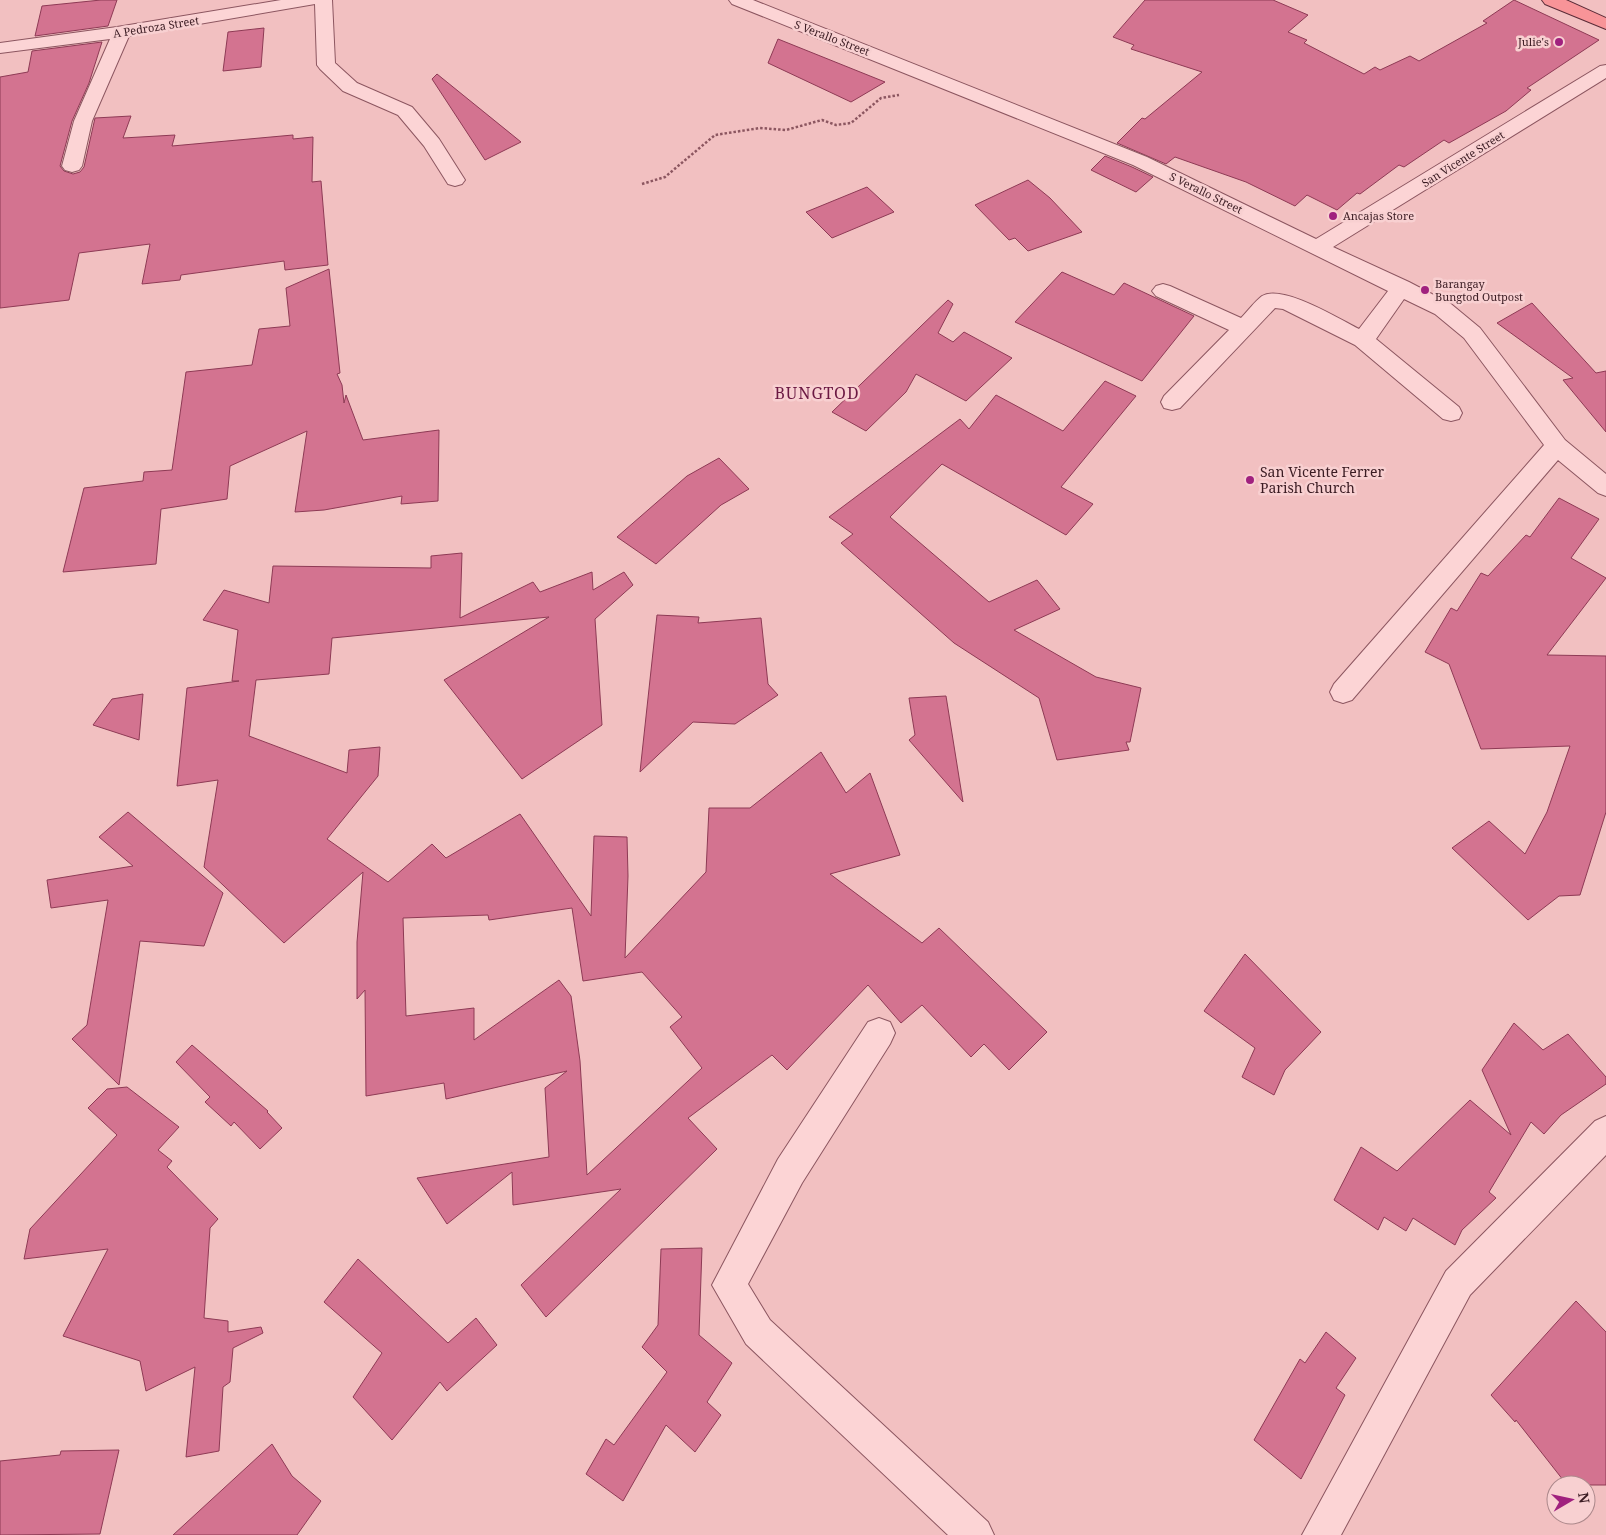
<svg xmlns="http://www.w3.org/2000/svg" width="1606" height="1535" viewBox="0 0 1606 1535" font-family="'Noto Serif',serif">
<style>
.building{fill:#d37390;stroke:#8e3a55;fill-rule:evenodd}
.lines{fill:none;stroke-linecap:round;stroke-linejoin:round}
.minor-casing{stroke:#8c5660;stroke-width:2}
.major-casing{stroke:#5a2b37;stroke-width:2}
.path{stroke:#8c5660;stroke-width:2.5;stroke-dasharray:2.5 2;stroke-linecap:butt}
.minor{fill:#fcd4d5;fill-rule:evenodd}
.major{fill:#f89498;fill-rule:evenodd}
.poi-dot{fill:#a0217e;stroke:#f8d0d1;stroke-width:2}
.labels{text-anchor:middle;stroke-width:5;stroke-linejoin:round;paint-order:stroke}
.far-street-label{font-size:11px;fill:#3b1c23;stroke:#f8d0d1}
.far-poi-label{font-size:11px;fill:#3b1c23;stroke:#f8d0d1;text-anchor:start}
.poi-label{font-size:14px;fill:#3b1c23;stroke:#f8d0d1;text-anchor:start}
.quarter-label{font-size:16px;letter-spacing:1px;fill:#6b1842;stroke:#f8d0d1}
</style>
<rect width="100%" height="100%" fill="#f2c0c1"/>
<!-- building -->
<path class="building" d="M101 0H117L108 26 35 36 42 6Z
M1145 0H1273L1308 15 1288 32 1307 40 1304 43 1364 74 1375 67 1380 70 1410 56 1419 61 1487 23 1483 21 1514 0 1599 40 1527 88 1531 90 1506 111 1449 143 1444 140 1404 167 1399 165 1360 194 1357 193 1337 210 1307 195 1295 206 1246 182 1175 157 1166 164 1117 143 1142 118 1145 119 1202 72 1131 49 1134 45 1113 37Z
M264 28 261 67 223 71 228 32Z
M778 39 885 82 851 102 768 63Z
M102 42 89 83 72 121 60 166 64 171 73 174 80 172 84 167 95 118 131 116 123 138 175 135 172 146 293 135V139L313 137 312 182 321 181 328 265 285 270 284 261 181 275 180 280 142 284 150 244 79 253 69 300 0 308V77L28 72 32 51Z
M437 74 521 142 485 160 432 79Z
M1105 156 1132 167 1153 177 1136 192 1091 170Z
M1028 180 1050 198 1082 232 1028 251 1015 238 1009 240 975 205Z
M867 187 894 212 832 238 806 212Z
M329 269 340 373 337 374 342 385 344 403 346 395 363 440 439 430 438 501 401 504 402 496 324 510 295 512 307 431 230 466 227 499 161 509 156 564 63 572 84 488 143 481 144 472 172 470 186 372 252 365 259 329 290 326 286 288Z
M1062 272 1114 295 1124 283 1194 316 1142 381 1015 322Z
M948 300 953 304 938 333 953 342 964 332 1012 358 966 401 916 374 906 392 866 431 832 412Z
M1532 303 1596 373 1606 371V432L1563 380 1573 378 1497 323Z
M1105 381 1136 396 1061 487 1093 504 1066 535 942 464 890 517 989 602 1037 580 1060 609 1014 630 1096 677 1141 688 1130 742H1126L1129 750 1057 760 1039 698 954 643 841 543 853 534 829 517 960 419 969 429 996 395 1063 431Z
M719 458 749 489 721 505 656 564 617 537 687 476Z
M1559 498 1599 519 1571 558 1606 578 1547 655 1606 656V812L1580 895 1559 896 1528 920 1452 848 1489 821 1525 854 1547 812 1570 746 1481 749 1449 664 1425 652 1451 608 1457 611 1481 573 1488 576 1526 535 1530 537Z
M462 553 460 618 533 582 540 592 592 572 593 590 624 572 633 585 595 619 602 725 522 779 444 680 549 617 332 638 329 674 256 680 249 736 347 773 349 750 380 747 378 776 327 839 388 882 432 844 446 858 520 814 591 916 594 836 627 837 628 876 625 958 706 872 709 808H750L821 752 846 793 870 773 900 855 830 874 922 943 939 928 1047 1032 1009 1070 984 1044 971 1057 922 1005 901 1023 868 985 787 1070 772 1055 688 1118 717 1149 546 1317 521 1285 621 1189 513 1205 512 1172 447 1224 417 1178 549 1157 545 1088 567 1071 446 1099 444 1083 366 1096 365 990 357 999V942L363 872 284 943 204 867 218 780 177 786 187 688 239 681H232L238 630 203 620 224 590 269 603 273 566 431 568V556ZM572 908 583 981 642 972 682 1017 670 1027 702 1068 587 1175 580 1061 571 996 559 980 474 1040V1008L406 1016 403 918 488 915 489 920Z
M657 615 699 617 698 623 761 618 768 684 778 695 735 724 693 722 640 772Z
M143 694 139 740 93 725 112 699Z
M946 696 963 802 909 740 915 735 909 698Z
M128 812 223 893 204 946 140 941 119 1085 72 1039 87 1025 108 900 51 908 47 880 133 866 99 837Z
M1245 954 1321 1032 1285 1070 1274 1095 1242 1077 1255 1048 1204 1011Z
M1514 1023 1543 1050 1568 1034 1606 1077V1084L1561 1115 1544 1134 1531 1122 1489 1192 1496 1198 1462 1230 1455 1245 1413 1218 1406 1231 1384 1217 1378 1230 1334 1200 1361 1147 1397 1171 1470 1100 1511 1135 1482 1070Z
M192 1045 268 1111 267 1112 282 1128 260 1149 234 1122 231 1126 205 1102 210 1097 176 1062Z
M127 1087 179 1127 158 1150 172 1161 167 1167 218 1219 210 1228 204 1318 228 1321V1332L261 1327 263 1333 233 1348 230 1382 223 1387 219 1451 186 1457 195 1367 146 1391 140 1361 63 1336 108 1249 24 1259 30 1229 117 1135 88 1108 107 1089Z
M702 1248 699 1335 732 1363 707 1402 721 1415 695 1452 666 1425 623 1501 586 1474 606 1439 614 1445 667 1372 642 1347 658 1325 661 1249Z
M358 1259 448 1343 476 1318 497 1345 447 1391 440 1382 392 1440 353 1397 382 1353 324 1302Z
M1576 1301 1606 1332V1485H1567L1516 1420 1515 1422 1491 1395Z
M1326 1332 1356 1358 1336 1388 1345 1395 1301 1479 1254 1440 1300 1359 1305 1363Z
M272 1444 292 1476 321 1501 297 1535H173Z
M119 1450 100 1534 0 1535V1461L60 1455 61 1451Z"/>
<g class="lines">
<defs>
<path id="minor" d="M281 0H332L335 63 357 83 412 107 439 139 465 180 462 184 455 186 448 184 424 146 398 115 343 91 320 69 317 65 315 4 129 36 92 121 82 166 79 170 72 172 65 170 62 166 74 121 110 39 0 53V43L117 27Z
M729 0H753L1147 157 1316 239 1600 66 1606 65V78L1333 247 1409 282 1451 304 1480 328 1565 440 1606 474V496L1598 493 1558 460 1352 700 1343 703 1334 700 1330 692 1334 684 1544 445 1464 338 1435 314 1404 299 1376 339 1459 407 1462 413 1459 419 1451 421 1443 419 1355 345 1283 309 1275 308 1180 408 1172 410 1164 408 1161 402 1164 396 1229 330 1156 296 1152 291 1156 286 1163 284 1170 286 1241 318C1247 312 1255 301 1262 296 1283 284 1339 319 1359 329L1388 291 1133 165 732 4Z
M879 1018 890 1022 895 1033 890 1044 802 1183 748 1284 770 1320 988 1522 994 1535H948L746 1344 712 1285 778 1159 868 1022Z
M1606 1116V1155L1470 1295 1341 1535H1302L1446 1271 1595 1121Z"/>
<path id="major" d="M1542 0H1566L1606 18V29L1545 4Z"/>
</defs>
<!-- minor casing -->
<use href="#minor" class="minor-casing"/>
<!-- major casing -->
<use href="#major" class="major-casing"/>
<!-- path -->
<path class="path" d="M642 184 665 177 715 135 760 128 786 130 822 120 836 125 851 123 881 98 899 95"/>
<!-- minor -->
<use href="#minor" class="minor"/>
<!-- major -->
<use href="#major" class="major"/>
</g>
<!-- markers -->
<g class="poi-dot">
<circle cx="1559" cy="42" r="5"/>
<circle cx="1333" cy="216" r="5"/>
<circle cx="1425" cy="290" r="5"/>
<circle cx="1250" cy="480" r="5"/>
</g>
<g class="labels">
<!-- far-street labels -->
<g class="far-street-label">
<text transform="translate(156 27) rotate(-9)" y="4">A Pedroza Street</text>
<text transform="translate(832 38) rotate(21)" y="4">S Verallo Street</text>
<text transform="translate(1463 159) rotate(-32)" y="4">San Vicente Street</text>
<text transform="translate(1206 193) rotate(26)" y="4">S Verallo Street</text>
</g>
<!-- far-poi labels -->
<g class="far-poi-label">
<text x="1549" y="46" text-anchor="end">Julie's</text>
<text x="1343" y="220">Ancajas Store</text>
<text x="1435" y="288">Barangay<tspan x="1435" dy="13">Bungtod Outpost</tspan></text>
</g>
<!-- poi labels -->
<g class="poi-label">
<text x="1260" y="477">San Vicente Ferrer<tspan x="1260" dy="16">Parish Church</tspan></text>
</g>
<!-- quarter labels -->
<g class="quarter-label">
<text x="817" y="399">BUNGTOD</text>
</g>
</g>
<!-- north arrow -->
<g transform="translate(1571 1500) rotate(81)"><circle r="24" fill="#f8d0d1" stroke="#ac888b"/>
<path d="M0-4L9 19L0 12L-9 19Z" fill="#a0217e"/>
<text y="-8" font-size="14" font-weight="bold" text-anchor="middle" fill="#3b1c23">N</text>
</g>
</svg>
